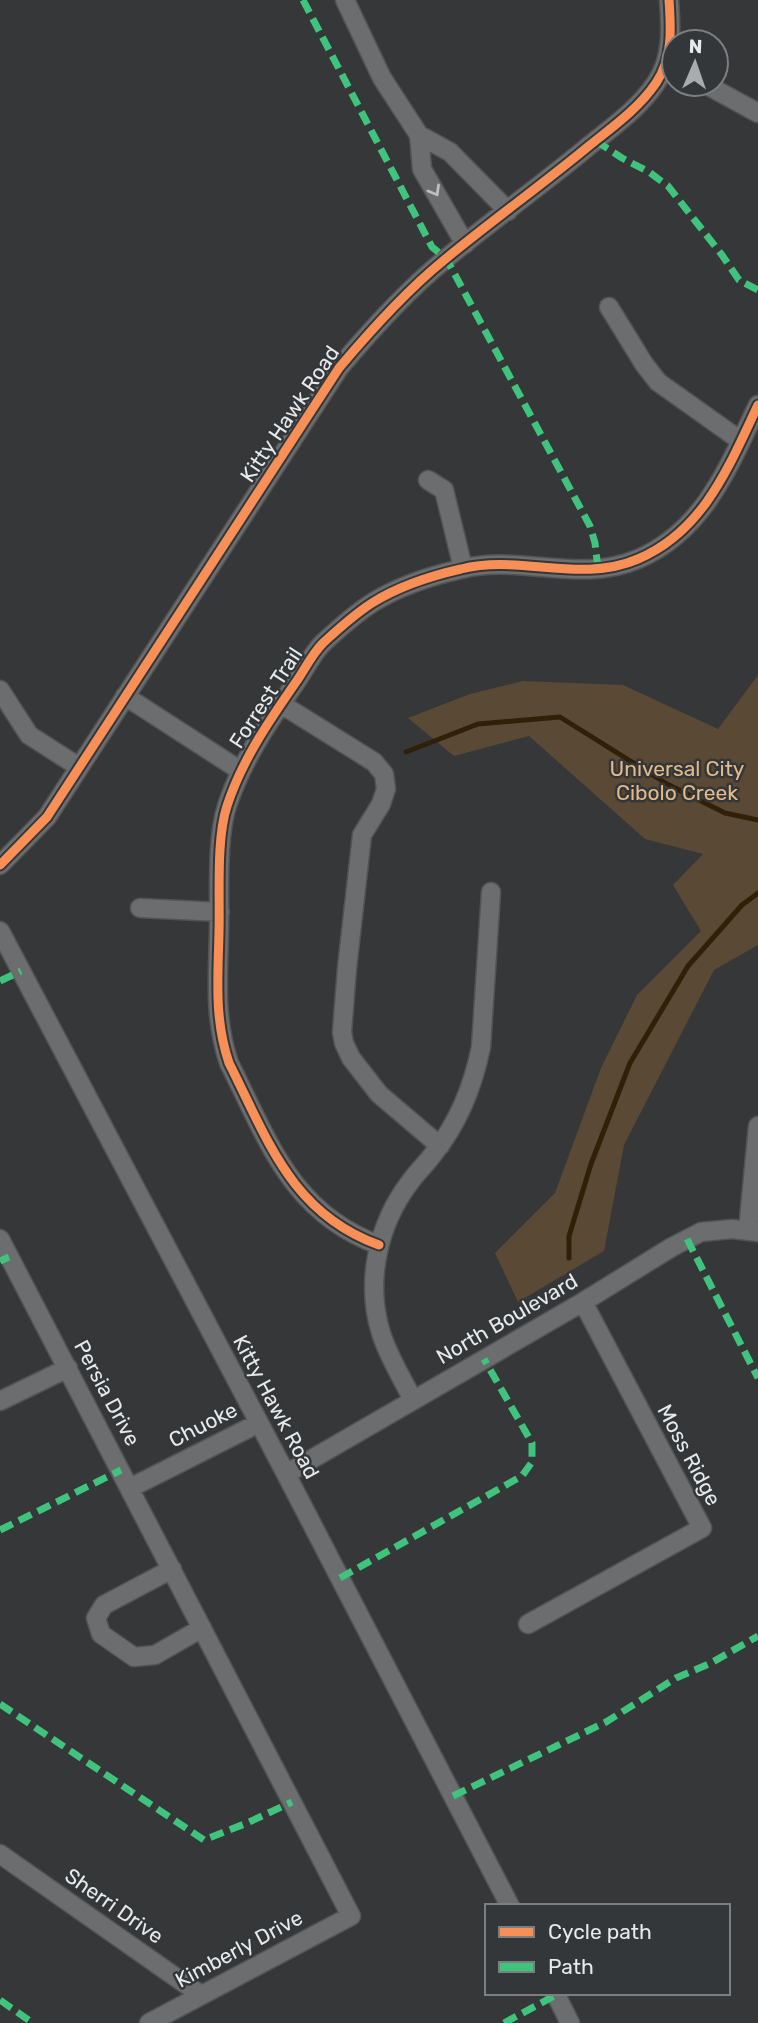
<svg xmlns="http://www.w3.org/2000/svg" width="758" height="2023" viewBox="0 0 758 2023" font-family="Rubik,sans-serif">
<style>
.green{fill:#5a4935}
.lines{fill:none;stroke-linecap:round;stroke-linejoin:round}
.stream{stroke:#312008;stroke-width:5}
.minor-casing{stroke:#525354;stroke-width:21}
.minor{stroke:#6c6d6e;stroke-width:18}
.quiet{stroke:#40c37c;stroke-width:7;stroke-dasharray:14 7;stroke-linecap:butt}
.cycleway-casing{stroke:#343739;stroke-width:13}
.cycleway{stroke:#f78f57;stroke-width:9}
.oneway{stroke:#bcbebf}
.labels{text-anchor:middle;stroke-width:5;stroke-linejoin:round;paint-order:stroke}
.street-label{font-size:21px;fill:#e7e9eb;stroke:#343739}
.park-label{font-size:21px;fill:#e3ba88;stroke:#343739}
</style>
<rect width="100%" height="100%" fill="#353738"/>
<!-- green -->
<path class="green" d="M758 675V945L714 970 624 1145 604 1251 518 1302 495 1253 555 1193 601 1068 637 995 701 931 673 885 703 854 645 839 529 736 454 756 408 718 470 694 523 681 623 685 718 729Z"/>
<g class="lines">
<!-- stream -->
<path class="stream" d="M406 752 478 724 560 717 667 784 725 813 758 820
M569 1258V1236L591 1164 630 1063 688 966 742 905 758 893"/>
<defs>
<path id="minor" d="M345 0 382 78 419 135 450 152 508 211
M705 84 758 113
M419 135 422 169 465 244
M609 307 644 364 658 382 741 441
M428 480 444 490 463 568
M0 690 29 735 79 767
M125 696 241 771
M281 704 374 762 384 774 386 789 381 804 362 835 347 968 342 1032 344 1043 351 1058 379 1094 440 1146
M0 865 47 817 339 368C371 330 405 292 443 261 491 221 542 185 590 145 614 126 639 108 656 83 673 58 671 28 669 0
M140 908 220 912
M0 931 286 1474 510 1906
M748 1230 758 1126
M0 1239 351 1916 149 2023
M379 1245C291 1213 268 1140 229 1063 214 1019 218 978 219 932 220 896 216 839 227 806 242 760 269 721 296 682 305 669 312 654 323 643 336 631 358 612 372 603 399 586 430 576 461 569 520 554 580 584 638 559 704 531 729 466 758 405
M413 1400C402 1378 388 1356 381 1333 365 1282 378 1224 410 1182 417 1172 427 1163 434 1153 459 1122 473 1086 481 1047L491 892
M0 1401 68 1368
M286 1474 583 1302 672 1247 701 1232 732 1229 758 1232
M130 1488 259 1423
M172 1569 104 1605 96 1618 101 1634 134 1657 155 1655 202 1628
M528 1624 702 1528 583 1302
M0 1854 201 1995
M555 1993 570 2023"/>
</defs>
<!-- minor casing -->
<use href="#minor" class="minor-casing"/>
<!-- minor -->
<use href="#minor" class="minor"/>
<!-- quiet -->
<path class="quiet" d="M303 0 432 247 446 258 590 526 595 543 598 569
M596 141 622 158 649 172 668 186 722 255 739 280 758 290
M0 981 21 971
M687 1239 758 1378
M0 1261 9 1257
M0 1530 121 1470
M340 1578 522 1476 532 1462V1443L484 1359
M0 1704 204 1840 247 1823 292 1802
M453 1796 606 1722 676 1678 711 1663 758 1636
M0 2000 33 2023
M504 2023 556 1995"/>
<defs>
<path id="cycleway" d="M0 865 47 817 339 368C371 330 405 292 443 261 491 221 542 185 590 145 614 126 639 108 656 83 673 58 671 28 669 0
M379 1245C291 1213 268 1140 229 1063 214 1019 218 978 219 932 220 896 216 839 227 806 242 760 269 721 296 682 305 669 312 654 323 643 336 631 358 612 372 603 399 586 430 576 461 569 520 554 580 584 638 559 704 531 729 466 758 405"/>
</defs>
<!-- cycleway casing -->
<use href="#cycleway" class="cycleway-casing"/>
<!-- cycleway -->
<use href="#cycleway" class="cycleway"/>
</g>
<!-- one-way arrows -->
<defs><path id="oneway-chevron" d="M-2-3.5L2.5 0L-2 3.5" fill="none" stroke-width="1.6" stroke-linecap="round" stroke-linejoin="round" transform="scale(1.75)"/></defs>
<use class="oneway" href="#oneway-chevron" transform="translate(435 191) rotate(60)"/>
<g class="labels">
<!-- street labels -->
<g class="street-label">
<text transform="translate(290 414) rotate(-56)" y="7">Kitty Hawk Road</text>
<text transform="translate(266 698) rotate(-57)" y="7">Forrest Trail</text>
<text transform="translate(507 1319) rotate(-30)" y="7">North Boulevard</text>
<text transform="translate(107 1393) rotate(62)" y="7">Persia Drive</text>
<text transform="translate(276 1407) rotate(62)" y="7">Kitty Hawk Road</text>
<text transform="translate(203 1425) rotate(-27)" y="7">Chuoke</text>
<text transform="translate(689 1455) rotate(62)" y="7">Moss Ridge</text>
<text transform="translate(114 1906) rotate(35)" y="7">Sherri Drive</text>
<text transform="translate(239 1949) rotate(-28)" y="7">Kimberly Drive</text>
</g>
<!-- park labels -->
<g class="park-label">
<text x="677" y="776">Universal City<tspan x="677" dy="24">Cibolo Creek</tspan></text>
</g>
</g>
<!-- legend -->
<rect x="485" y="1904" width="245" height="91" fill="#343739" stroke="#7c7e80" stroke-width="2"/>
<rect x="499" y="1927" width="35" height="10" fill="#f78f57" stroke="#7c7e80" stroke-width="2"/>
<text x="548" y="1939" font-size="21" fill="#e7e9eb">Cycle path</text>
<rect x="499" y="1962" width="35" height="10" fill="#40c37c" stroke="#7c7e80" stroke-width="2"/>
<text x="548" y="1974" font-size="21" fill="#e7e9eb">Path</text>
<!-- north arrow -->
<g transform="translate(695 63) rotate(2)"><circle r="33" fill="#343739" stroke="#7c7e80" stroke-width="2"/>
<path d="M0-5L12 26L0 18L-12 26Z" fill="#a9abac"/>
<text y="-10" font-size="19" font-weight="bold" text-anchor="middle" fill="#e7e9eb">N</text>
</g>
</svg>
